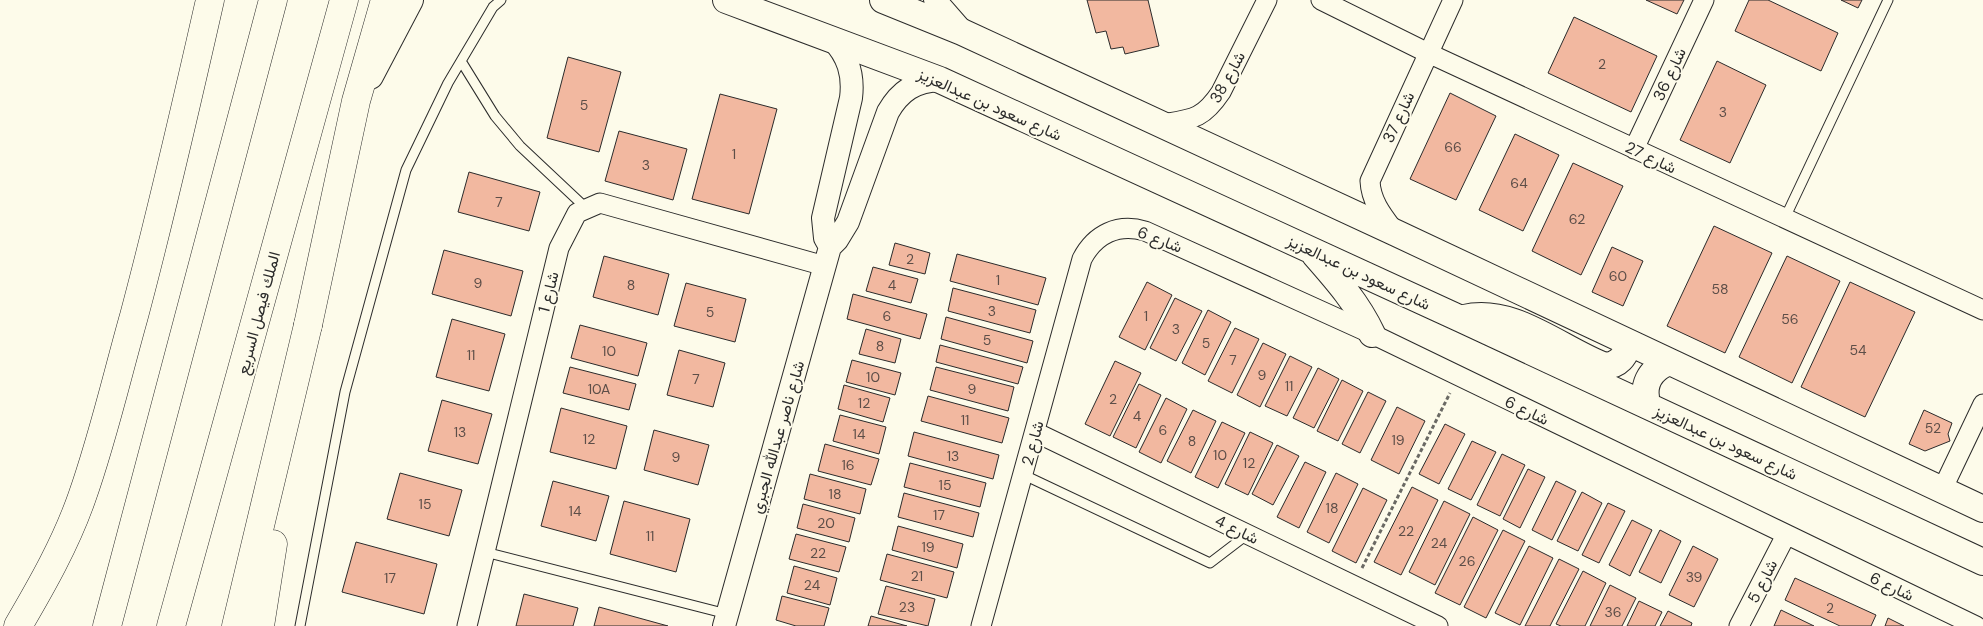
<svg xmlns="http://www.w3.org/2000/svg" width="1983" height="626" viewBox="0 0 1983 626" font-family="'DM Sans',Vazirmatn,sans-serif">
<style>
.building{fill:#f2b8a0;stroke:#2b2b2b}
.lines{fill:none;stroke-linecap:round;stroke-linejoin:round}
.service-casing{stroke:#2b2b2b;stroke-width:11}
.minor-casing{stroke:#2b2b2b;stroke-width:21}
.tertiary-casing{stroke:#2b2b2b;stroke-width:24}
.secondary-casing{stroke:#2b2b2b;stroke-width:28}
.primary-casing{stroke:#2b2b2b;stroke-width:29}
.motorway-casing{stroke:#2b2b2b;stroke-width:29}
.path{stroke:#6a6964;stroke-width:3;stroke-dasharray:4 2.5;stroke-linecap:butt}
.service{stroke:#fdfbea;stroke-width:9}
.minor{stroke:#fdfbea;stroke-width:19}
.tertiary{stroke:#fdfbea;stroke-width:22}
.secondary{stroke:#fdfbea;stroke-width:26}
.primary{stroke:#fdfbea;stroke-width:28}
.motorway{stroke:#fdfbea;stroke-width:28}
.labels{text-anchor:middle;stroke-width:4;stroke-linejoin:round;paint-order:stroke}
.number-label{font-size:14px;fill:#5d4e48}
.street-label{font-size:16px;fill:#2b2b2b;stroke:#fdfbea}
</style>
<rect width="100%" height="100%" fill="#fdfbea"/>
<!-- building -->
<path class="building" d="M1087 0H1148L1159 46 1125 54 1123 47 1111 49 1106 31 1096 33Z
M1646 0H1684L1677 14Z
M1749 0H1768L1838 33 1821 71 1735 31Z
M1841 0H1862L1858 8Z
M1574 17 1657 56 1631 112 1548 73Z
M568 57 621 72 599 152 547 138Z
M1717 61 1766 85 1730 163 1680 140Z
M1450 93 1496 116 1456 200 1410 179Z
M720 94 777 109 749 214 692 199Z
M619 131 687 149 673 200 605 181Z
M1515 134 1559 155 1523 231 1479 210Z
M1573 163 1623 186 1581 275 1532 251Z
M469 172 540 192 529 231 458 212Z
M1714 226 1772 253 1725 353 1667 326Z
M895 243 930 253 925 274 889 265Z
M1612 247 1643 261 1623 306 1592 292Z
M444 250 523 271 511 316 432 294Z
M957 254 1046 278 1038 305 950 281Z
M604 256 669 274 658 315 593 297Z
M1787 256 1840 281 1792 383 1739 357Z
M873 267 918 279 911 303 866 291Z
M1147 282 1172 295 1145 350 1119 337Z
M1850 282 1915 312 1865 417 1801 387Z
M686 283 746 299 735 342 674 326Z
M953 288 1036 310 1030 333 948 311Z
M853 294 927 314 920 339 847 319Z
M1175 298 1202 311 1176 361 1150 348Z
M1208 310 1231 322 1205 375 1182 363Z
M946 317 1033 341 1027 363 941 339Z
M452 319 505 334 489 391 436 377Z
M580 325 647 343 638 376 571 358Z
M1235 328 1259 339 1232 393 1208 381Z
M866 329 901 339 895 363 859 354Z
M1263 343 1286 354 1260 407 1237 395Z
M940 345 1023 367 1018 384 936 362Z
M679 350 725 363 713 407 667 395Z
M1290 356 1312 367 1287 416 1265 406Z
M852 360 901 373 895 395 846 382Z
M1115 361 1141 373 1110 436 1085 424Z
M570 367 636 384 629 410 563 393Z
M936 367 1014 387 1008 411 930 390Z
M1318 368 1339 379 1314 428 1293 418Z
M1342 380 1363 391 1338 441 1317 431Z
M1139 384 1161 395 1136 448 1113 437Z
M844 385 890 398 883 422 838 409Z
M1368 392 1386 401 1360 453 1342 444Z
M928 396 1009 418 1002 443 921 421Z
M1166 398 1187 409 1161 463 1139 452Z
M442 400 492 414 478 464 428 451Z
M1397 407 1425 421 1399 474 1371 460Z
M561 408 627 426 616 469 550 452Z
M1193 410 1216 421 1191 473 1167 461Z
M1924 410 1952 423 1948 434 1950 441 1925 451 1909 444Z
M840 415 886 427 879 454 833 441Z
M1222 422 1245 433 1218 488 1195 477Z
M1445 424 1465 434 1439 484 1419 474Z
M654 430 709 445 698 485 644 470Z
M914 432 999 455 993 479 908 456Z
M1250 432 1273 443 1248 495 1225 484Z
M1472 441 1496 452 1471 500 1448 489Z
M825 444 879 459 871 485 818 471Z
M1277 445 1299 456 1273 505 1252 494Z
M1502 454 1525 465 1500 516 1477 505Z
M1305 462 1326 472 1299 528 1277 517Z
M910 463 986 483 980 507 904 487Z
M1528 469 1545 477 1520 528 1503 519Z
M400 473 462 490 449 536 387 519Z
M1336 473 1358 484 1329 543 1307 532Z
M810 474 866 489 860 514 804 499Z
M553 481 609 496 596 541 541 526Z
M1556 481 1576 491 1552 540 1532 530Z
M1412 487 1438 500 1401 575 1374 562Z
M1363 488 1387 500 1356 563 1332 551Z
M1582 492 1602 503 1578 551 1557 541Z
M904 493 979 513 973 537 898 517Z
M624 501 690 519 676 572 610 554Z
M1444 501 1470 514 1435 585 1409 572Z
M1608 503 1625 511 1599 563 1582 555Z
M803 504 855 518 849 542 797 528Z
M1473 517 1498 530 1460 605 1435 593Z
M1632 520 1652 530 1630 576 1609 565Z
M898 526 963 544 957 568 892 550Z
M1503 530 1525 541 1486 618 1464 607Z
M1660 530 1681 541 1661 583 1639 572Z
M796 534 846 547 839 572 789 559Z
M356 542 437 564 424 614 342 592Z
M1529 546 1553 558 1520 625 1495 613Z
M1693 546 1718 559 1694 607 1669 595Z
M887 554 954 572 947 598 880 580Z
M1559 559 1579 569 1550 626H1525Z
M794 566 837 578 830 605 787 593Z
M1583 571 1606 583 1585 626H1561L1556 624Z
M1795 578 1876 615 1871 626H1840L1785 600Z
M1610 585 1636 598 1622 626H1590Z
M886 586 935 599 928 626 878 614Z
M524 594 578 608 573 626H516Z
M782 596 829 608 824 626H796L776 620Z
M1639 601 1662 612 1655 626H1627Z
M599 607 668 626H594Z
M1781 610 1814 626H1774Z
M1668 611 1692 623 1691 626H1660Z
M871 616 907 626H868Z
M1888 618 1904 626H1885Z"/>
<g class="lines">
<defs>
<path id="service" d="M461 61 495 116 520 146 587 209
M1785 218 1888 0
M1024 475 1210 563 1248 534
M485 552 727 614
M300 626 345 392 406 170 448 83 493 7 501 0"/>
<path id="minor" d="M1321 0 1428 53 1983 310
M1162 124C1193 119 1203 119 1221 92L1267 0
M1634 149 1704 0
M1395 232C1383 216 1371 202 1370 181L1453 0
M1035 432 1438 626
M1942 490 1983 404
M467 626 559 248 577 213 600 203 825 266
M981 626 1082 259C1095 234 1118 223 1145 231L1372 334 1976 626
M1739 626 1786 535"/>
<path id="tertiary" d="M935 0 962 31
M830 247 825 238 823 218 851 98C854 74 848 56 832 39
M724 626 830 247 837 240 848 222 888 112C900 91 915 81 940 80"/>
<path id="secondary" d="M726 0 940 80 1461 319 1983 562
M883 0 962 32 1396 233 1983 509
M370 76 410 0
M1315 255C1337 280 1358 304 1372 334
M1464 318C1513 306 1560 349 1605 366 1620 365 1624 356 1630 344
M1648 406C1641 386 1649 370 1669 362"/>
<path id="primary" d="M308 325 356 101 385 0"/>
<path id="motorway" d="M18 626C42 585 66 543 82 497 103 438 117 376 134 316 162 211 186 106 210 0
M107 626 273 0
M171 626 344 0
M236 626 308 325
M260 626 273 544"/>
</defs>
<!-- service casing -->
<use href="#service" class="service-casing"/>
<!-- minor casing -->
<use href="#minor" class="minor-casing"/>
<!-- tertiary casing -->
<use href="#tertiary" class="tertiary-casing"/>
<!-- secondary casing -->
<use href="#secondary" class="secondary-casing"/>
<!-- primary casing -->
<use href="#primary" class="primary-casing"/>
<!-- motorway casing -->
<use href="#motorway" class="motorway-casing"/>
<!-- path -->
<path class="path" d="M1362 568 1450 393"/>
<!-- service -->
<use href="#service" class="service"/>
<!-- minor -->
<use href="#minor" class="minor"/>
<!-- tertiary -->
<use href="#tertiary" class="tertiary"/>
<!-- secondary -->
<use href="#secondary" class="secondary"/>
<!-- primary -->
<use href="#primary" class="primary"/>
<!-- motorway -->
<use href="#motorway" class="motorway"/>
</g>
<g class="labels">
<!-- number labels -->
<g class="number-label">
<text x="1602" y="69">2</text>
<text x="584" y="110">5</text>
<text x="1723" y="117">3</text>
<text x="1453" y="152">66</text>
<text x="734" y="159">1</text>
<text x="646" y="170">3</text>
<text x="1519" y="188">64</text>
<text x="499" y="207">7</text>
<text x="1577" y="224">62</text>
<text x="910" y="264">2</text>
<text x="1618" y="281">60</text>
<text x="998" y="285">1</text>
<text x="478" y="288">9</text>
<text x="631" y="290">8</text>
<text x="892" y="290">4</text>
<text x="1720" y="294">58</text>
<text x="992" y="316">3</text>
<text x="710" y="317">5</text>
<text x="887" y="321">6</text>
<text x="1146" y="321">1</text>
<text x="1790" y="324">56</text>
<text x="1176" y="334">3</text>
<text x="987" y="345">5</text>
<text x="1206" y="348">5</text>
<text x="880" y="351">8</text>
<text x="1858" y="355">54</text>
<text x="609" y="356">10</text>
<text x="471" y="360">11</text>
<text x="1233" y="365">7</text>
<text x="1262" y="380">9</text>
<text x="873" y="382">10</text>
<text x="696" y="384">7</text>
<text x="1289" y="391">11</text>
<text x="599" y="394">10A</text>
<text x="972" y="394">9</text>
<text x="1113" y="404">2</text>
<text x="864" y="408">12</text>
<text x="1137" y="421">4</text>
<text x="965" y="425">11</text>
<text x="1933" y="433">52</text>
<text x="1163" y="435">6</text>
<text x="460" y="437">13</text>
<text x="859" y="439">14</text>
<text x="589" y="444">12</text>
<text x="1398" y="445">19</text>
<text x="1192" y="446">8</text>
<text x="1220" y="460">10</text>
<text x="953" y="461">13</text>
<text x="676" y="462">9</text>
<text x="1249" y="468">12</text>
<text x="848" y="470">16</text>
<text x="945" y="490">15</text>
<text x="835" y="499">18</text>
<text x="425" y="509">15</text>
<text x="1332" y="513">18</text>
<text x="575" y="516">14</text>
<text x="939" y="520">17</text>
<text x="826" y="528">20</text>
<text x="1406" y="536">22</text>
<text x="650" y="541">11</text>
<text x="1439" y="548">24</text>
<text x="928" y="552">19</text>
<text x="818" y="558">22</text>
<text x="1467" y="566">26</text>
<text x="917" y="581">21</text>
<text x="1694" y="582">39</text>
<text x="390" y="583">17</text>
<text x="812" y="590">24</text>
<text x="907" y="612">23</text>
<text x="1830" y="613">2</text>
<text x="1613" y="617">36</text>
</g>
<!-- street labels -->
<g class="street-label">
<text transform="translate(1669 74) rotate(-65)" y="6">شارع 36</text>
<text transform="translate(1227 77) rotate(-61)" y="6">شارع 38</text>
<text transform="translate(990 104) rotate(24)" y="6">شارع سعود بن عبدالعزيز</text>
<text transform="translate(1398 117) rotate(-65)" y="6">شارع 37</text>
<text transform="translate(1651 157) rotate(25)" y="6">شارع 27</text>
<text transform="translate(1160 239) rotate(21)" y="6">شارع 6</text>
<text transform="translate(1359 272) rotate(25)" y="6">شارع سعود بن عبدالعزيز</text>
<text transform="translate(548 292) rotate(-76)" y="6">شارع 1</text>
<text transform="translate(258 313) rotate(-75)" y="6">الملك فيصل السريع</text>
<text transform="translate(1527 410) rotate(26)" y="6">شارع 6</text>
<text transform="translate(777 437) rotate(-74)" y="6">شارع ناصر عبدالله الجبري</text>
<text transform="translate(1726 442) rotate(25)" y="6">شارع سعود بن عبدالعزيز</text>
<text transform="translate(1032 443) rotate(-75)" y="6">شارع 2</text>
<text transform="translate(1237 529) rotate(26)" y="6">شارع 4</text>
<text transform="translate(1762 581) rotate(-63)" y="6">شارع 5</text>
<text transform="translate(1892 586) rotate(25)" y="6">شارع 6</text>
</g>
</g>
</svg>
